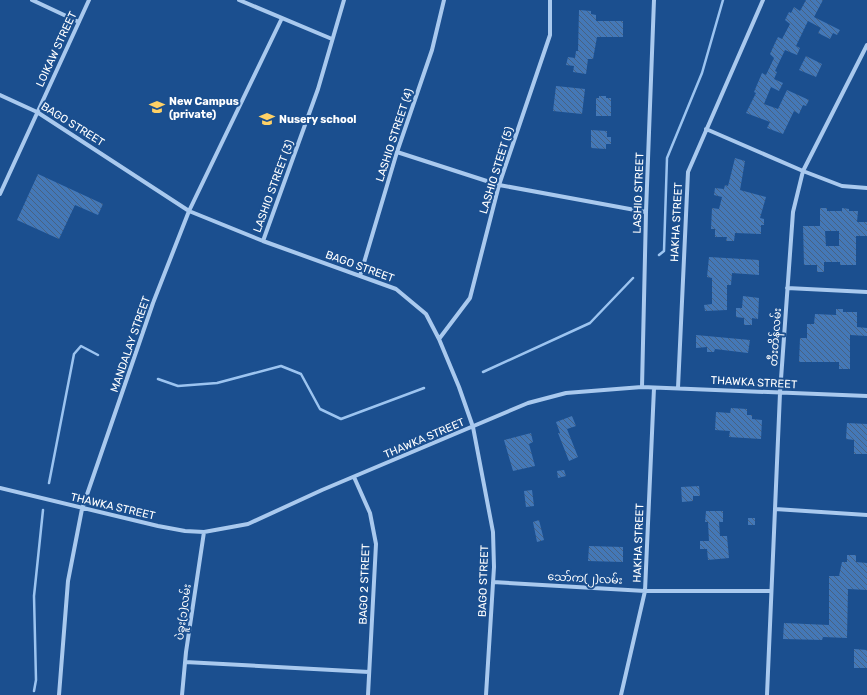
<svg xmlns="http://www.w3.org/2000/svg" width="867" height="695" viewBox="0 0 867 695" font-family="Rubik,'Noto Sans Myanmar',sans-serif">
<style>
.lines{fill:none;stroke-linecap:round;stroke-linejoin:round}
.stream{stroke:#9cc4f0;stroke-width:2.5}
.building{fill:url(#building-back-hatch);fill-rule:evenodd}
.street{stroke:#a9c9ee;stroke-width:4}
.labels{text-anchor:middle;stroke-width:4;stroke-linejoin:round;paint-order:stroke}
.street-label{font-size:11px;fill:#fff;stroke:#1b4f8f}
.poi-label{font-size:11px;font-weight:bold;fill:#fff;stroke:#1b4f8f;text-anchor:start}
</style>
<defs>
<pattern id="building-back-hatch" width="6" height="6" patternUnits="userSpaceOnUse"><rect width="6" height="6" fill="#4478b7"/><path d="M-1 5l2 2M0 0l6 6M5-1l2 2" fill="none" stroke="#486282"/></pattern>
</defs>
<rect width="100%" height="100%" fill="#1b4f8f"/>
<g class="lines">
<!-- stream -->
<path class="stream" d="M659 255 664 251 667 158 702 73 723 0
M483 372 590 323 633 278
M158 379 178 386 217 383 281 366 301 374 320 409 341 419 424 388
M49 483 74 354 81 346 98 355
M34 691 36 680 34 596 43 510"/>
</g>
<!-- building -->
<path class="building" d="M806 0H823L814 17 840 30 837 35 833 33 830 39 818 33 821 28 808 21 796 46 800 48 797 55 785 50 775 71 777 72 774 79 783 83 779 91 771 87 764 104 778 109 787 90 809 100 806 106 803 105 799 114 794 111 783 134 767 128 770 122 746 113 756 93 754 92 762 73 766 75 774 58 770 54 775 43 778 37 782 39 790 24 785 20 789 12 791 13 794 7 800 11Z
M579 10 591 11V14L596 15V21H623V37H597L593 59H588L586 74 573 72 574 66 566 65 568 57 575 58 576 51H578Z
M806 56 822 64 816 77 799 70Z
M556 86 585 89 582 114 553 111Z
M599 96H606V98H611V116H596V98H599Z
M591 130 607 131V137H611V144H606V149L591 148Z
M735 158 745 161 740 190 766 197 760 218 764 219V225H761V234L735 233 734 241H726L727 237H715V229H711L712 208 719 209 722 197 714 195 715 188 724 189 725 185 728 186Z
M38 174 103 204 98 215 75 205 59 239 17 220Z
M820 208H827V211H842V208L849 209V211H858L857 222H867V236H856V265H840V262H824V272H817V265H804L803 226H820ZM825 231H839V246H826Z
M709 257 759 260V275L732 273 731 285H727V310L705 311 704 305 712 304V278L707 277Z
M743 296 759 298 758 319 752 318V325H744V318L736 317V308H742Z
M836 309H843V312H857V327L867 328V336L850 335V369H839V362H799L800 338H807V324H814L815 314 836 315Z
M696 335 750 340 748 353 715 349 714 352H707V347L696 348Z
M731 408 747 409V415H752V419L762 420 761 439 729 437 730 431 715 430 716 412 730 413Z
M572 416 576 426 567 429 578 457 569 461 558 433H560L556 422Z
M847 423 867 424V454H854V440L846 439Z
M531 433 533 442 529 444 535 466 513 471 504 440Z
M564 470 566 476 558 478 557 471Z
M699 486 700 496H693V501L682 502 681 487Z
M532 490 534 506 526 507 524 491Z
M706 511H723V522H719L720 536H727L729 558 708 560 707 549H700V541H709L708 522H705Z
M748 518H755V525H748Z
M539 520 544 540 537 542 533 522Z
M589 546 623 547V562L588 561Z
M847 555H856V562L867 563V590L848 589 847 638 823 637 822 640 783 639 784 623 829 625V576H839L842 562H847Z
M854 649 867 650V668H854Z"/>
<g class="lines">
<!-- street -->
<path class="street" d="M32 0 79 22
M239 0 332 39
M0 95 37 112 189 211 263 241 396 289 426 314 439 339 459 387 473 427 493 532 494 567 486 695
M706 129 803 171 842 186 867 188
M397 152 499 185 646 212
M0 194 89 0
M263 241 318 89 344 0
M360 276 397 152 432 50 444 0
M787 288 867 292
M439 339 470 298 499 185 550 35V0
M642 387 646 212 654 0
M678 388 688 172 763 0
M354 477 370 513 376 544 368 695
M0 488 158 526 185 531 204 532 248 524 322 490 528 403 566 393 642 387 867 396
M775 509 867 515
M493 582 645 591H771
M185 662 369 672
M59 695 68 581 82 509 153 303 189 211 282 18
M182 695 186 652 204 532
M621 695 645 591 654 388
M767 695 780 393 793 212 803 171 867 45"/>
</g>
<!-- icons -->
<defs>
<symbol id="school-bare" viewBox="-9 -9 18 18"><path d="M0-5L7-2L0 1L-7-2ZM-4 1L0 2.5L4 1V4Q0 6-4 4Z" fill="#ffd166" stroke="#1b4f8f" stroke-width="2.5" paint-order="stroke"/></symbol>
</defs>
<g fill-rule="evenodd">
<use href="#school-bare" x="146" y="96" width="22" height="22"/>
<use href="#school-bare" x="256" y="108" width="22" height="22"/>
</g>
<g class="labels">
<!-- street labels -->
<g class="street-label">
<text transform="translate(56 49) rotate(-65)" y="4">LOIKAW STREET</text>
<text transform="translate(73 124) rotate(32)" y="4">BAGO STREET</text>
<text transform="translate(394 135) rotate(-72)" y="4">LASHIO STREET (4)</text>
<text transform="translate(496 170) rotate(-73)" y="4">LASHIO STEET (5)</text>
<text transform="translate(273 186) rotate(-70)" y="4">LASHIO STREET (3)</text>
<text transform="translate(638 193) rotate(-88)" y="4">LASHIO STREET</text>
<text transform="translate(676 222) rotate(-87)" y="4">HAKHA STREET</text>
<text transform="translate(360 266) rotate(20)" y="4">BAGO STREET</text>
<text transform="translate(775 337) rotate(-86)" y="4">တီးတိန်လမ်း</text>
<text transform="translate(130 344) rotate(-71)" y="4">MANDALAY STREET</text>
<text transform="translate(754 382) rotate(3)" y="4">THAWKA STREET</text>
<text transform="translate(424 438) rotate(-23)" y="4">THAWKA STREET</text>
<text transform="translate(113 506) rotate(13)" y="4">THAWKA STREET</text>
<text transform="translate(638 543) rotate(-88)" y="4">HAKHA STREET</text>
<text transform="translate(585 578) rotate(3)" y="4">သော်က(၂)လမ်း</text>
<text transform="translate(483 581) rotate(-88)" y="4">BAGO STREET</text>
<text transform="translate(364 584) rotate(-88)" y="4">BAGO 2 STREET</text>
<text transform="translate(183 612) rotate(-82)" y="4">ပဲခူး(၁)လမ်း</text>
</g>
<!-- poi labels -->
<g class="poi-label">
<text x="169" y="105">New Campus<tspan x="169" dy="13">(private)</tspan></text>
<text x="279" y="123">Nusery school</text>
</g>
</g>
</svg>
